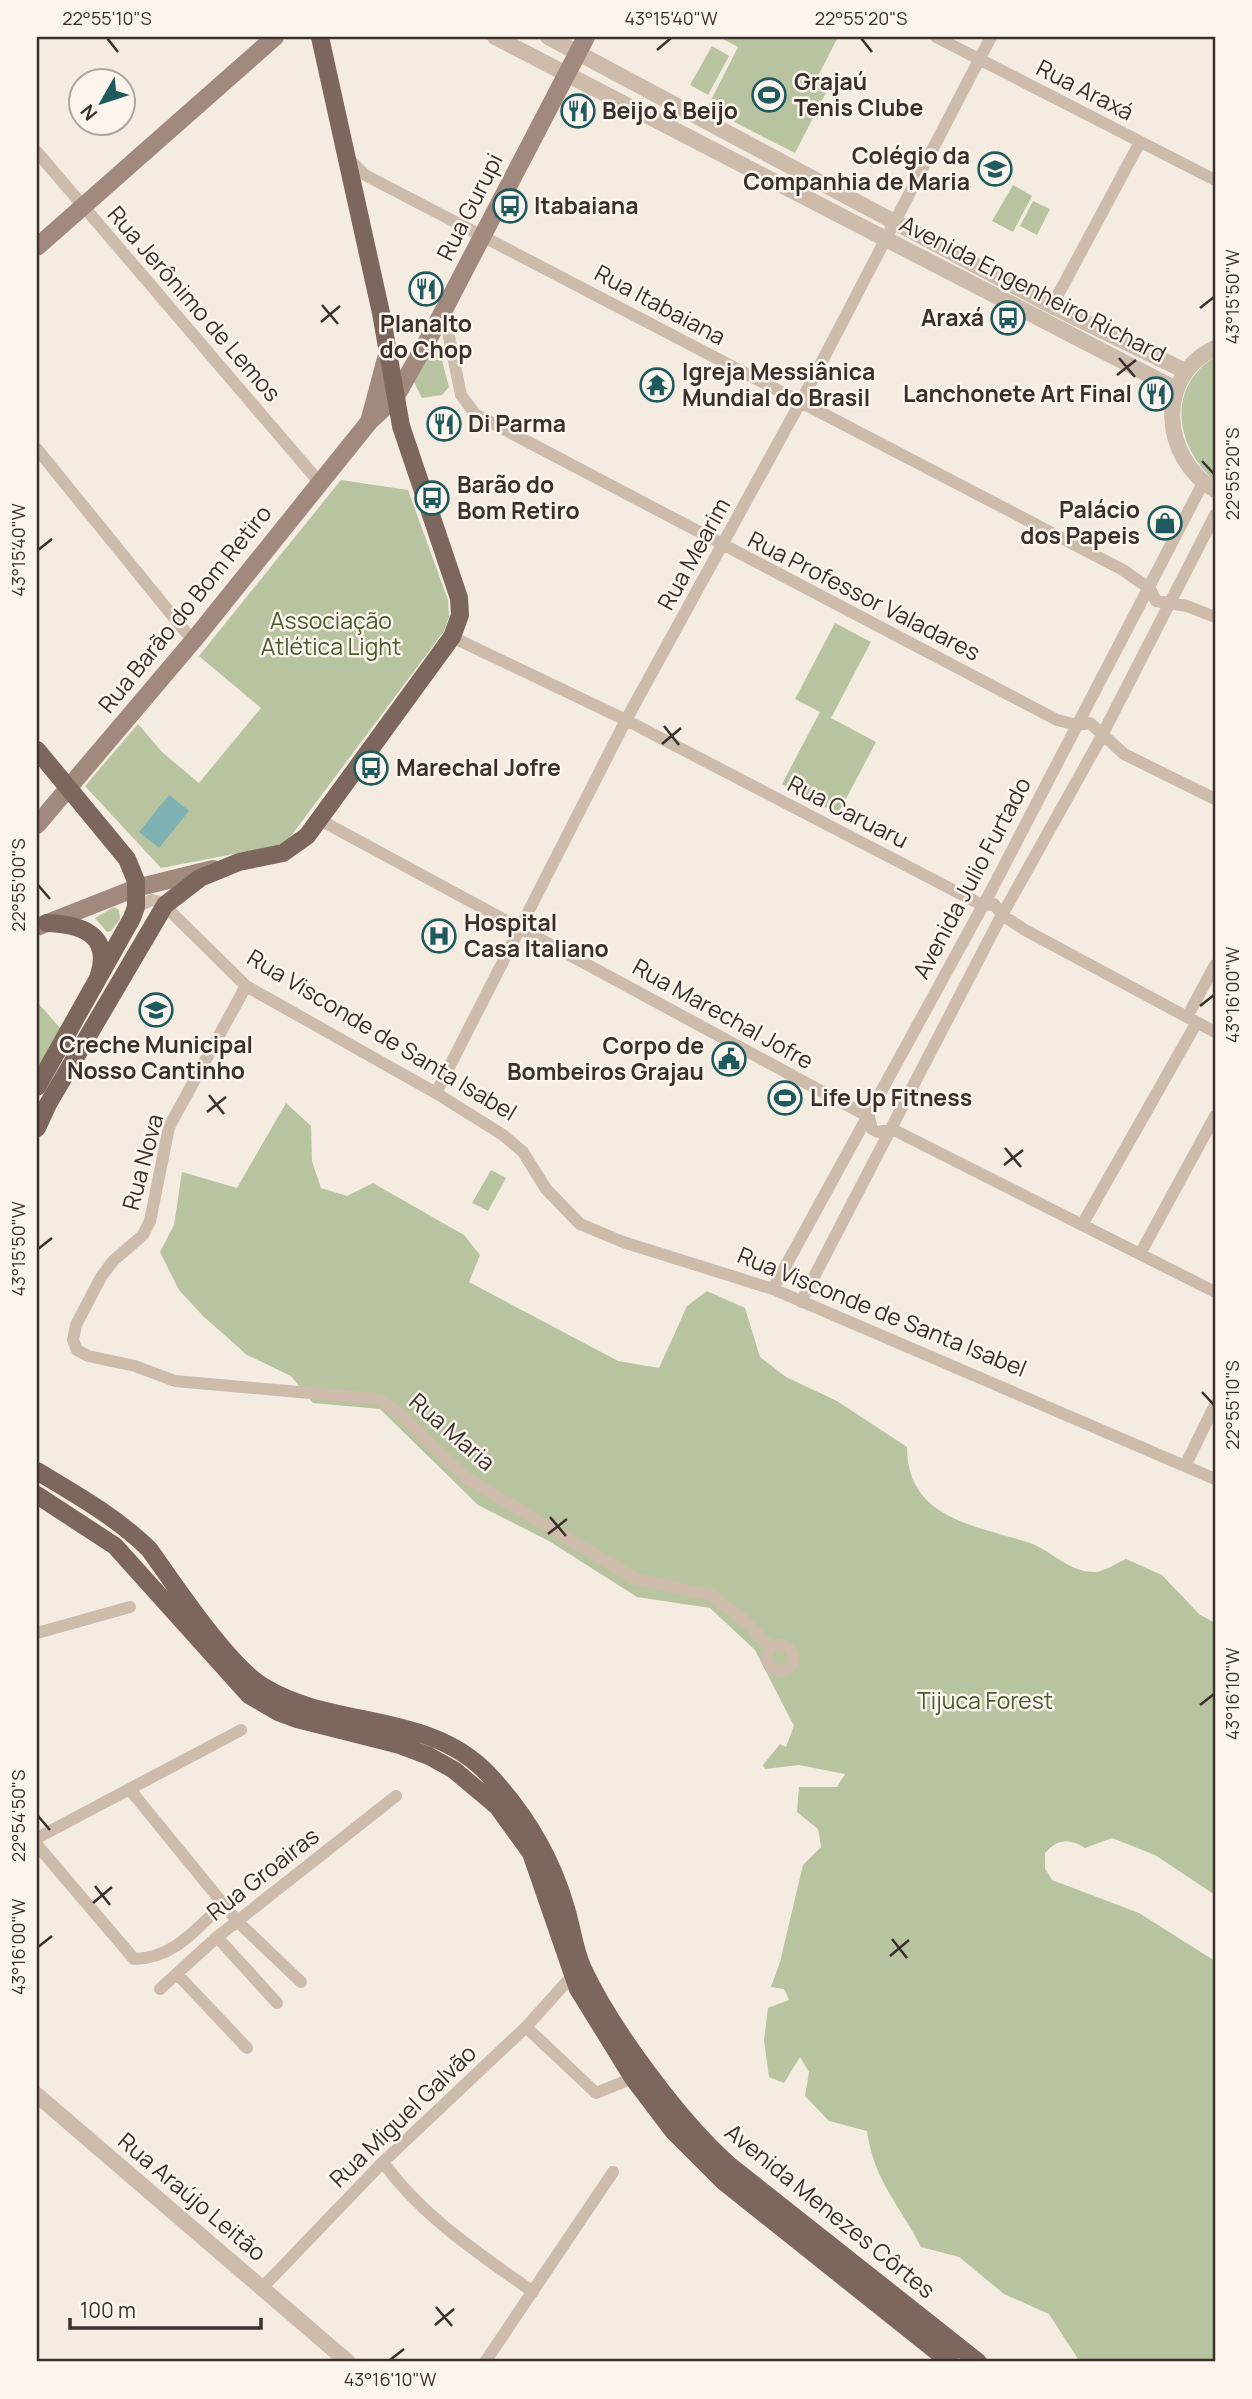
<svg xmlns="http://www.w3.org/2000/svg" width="1252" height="2399" viewBox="0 0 1252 2399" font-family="Manrope,sans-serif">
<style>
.green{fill:#b8c4a0}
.water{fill:#7fb0b2}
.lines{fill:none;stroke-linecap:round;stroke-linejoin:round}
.minor{stroke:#cdbbac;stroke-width:12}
.tertiary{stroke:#cdbbac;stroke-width:16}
.secondary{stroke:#a18a7d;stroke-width:18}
.primary{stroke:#7d675c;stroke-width:18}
.ticks{fill:none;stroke:#3b302b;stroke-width:2.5}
.labels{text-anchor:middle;stroke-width:5;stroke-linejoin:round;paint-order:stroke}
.poi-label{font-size:23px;font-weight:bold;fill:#3b302b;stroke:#fbf5ee;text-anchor:start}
.street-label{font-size:23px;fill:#3b302b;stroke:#fbf5ee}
.park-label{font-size:23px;fill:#4a5a2e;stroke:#fbf5ee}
.neatline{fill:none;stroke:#3b302b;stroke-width:2.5}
.ticks-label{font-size:18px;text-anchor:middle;fill:#3b302b}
</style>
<rect width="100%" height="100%" fill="#f4ebe1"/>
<!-- green -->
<path class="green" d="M719 37H838L818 76 831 83 795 153 707 108 738 47Z
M712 46 729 56 708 95 690 85Z
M1013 185 1032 196 1013 232 992 221Z
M1033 201 1050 209 1037 235 1020 226Z
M435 334 449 387 442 395 422 398 410 374Z
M1215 357V481C1176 448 1165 388 1215 357Z
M341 480 408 490 448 600 449 617 444 631 288 840 276 846 161 868 85 786 138 724 162 752 199 783 261 708 199 656Z
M835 623 871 642 831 718 876 742 838 814 782 784 820 712 795 699Z
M114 907 119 910 120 919 111 931 107 932 95 918Z
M37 1002 62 1030 40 1067 37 1063Z
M286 1103 311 1126 312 1161 321 1188 347 1196 373 1183 464 1235 480 1255 469 1282 618 1361 659 1368 687 1306 707 1291 745 1308 760 1357 786 1377 837 1401 907 1447C907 1518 973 1525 1027 1542 1049 1548 1070 1574 1096 1572 1105 1571 1117 1563 1126 1559L1162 1575 1199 1614 1215 1623V1895L1155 1855 1112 1838 1085 1848C1069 1838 1058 1839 1045 1853V1868L1052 1880 1139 1913 1215 1961V2362H1080L1049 2314 1004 2294 959 2257 921 2247C899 2204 874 2181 867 2131L829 2121 805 2096 809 2072 800 2057 784 2083 769 2077 764 2040 768 2008 789 2000 784 1989 771 1987 780 1962 803 1865 821 1847 818 1829 797 1812 799 1787H837L845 1774 799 1765 765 1769 763 1765 780 1744 786 1747 794 1726 755 1650 710 1608 637 1597 549 1541 478 1505 380 1409 313 1403 291 1376 247 1355 203 1316 179 1290 160 1252 174 1225 182 1172 237 1188Z
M491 1170 506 1178 488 1211 472 1203Z"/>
<!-- water -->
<path class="water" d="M169 795 189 811 159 848 139 832Z"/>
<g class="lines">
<!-- minor -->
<path class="minor" d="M936 37 1215 180
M37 152 320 483
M349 159 365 175 1123 570 1150 589 1156 601 1187 606 1215 617
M1052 306 1140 142
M444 312 461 395 475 414 1057 720 1077 725 1090 723 1124 754 1215 799
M37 449 193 641
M452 637 626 720 982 905 994 904 1002 915 1025 930 1215 1032
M320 820 869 1117 872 1129 878 1132 892 1129 1215 1292
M136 907 152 900 161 902 246 986 436 1093 503 1135 523 1152 546 1189 580 1224 623 1242 773 1289 1215 1479
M246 986 169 1127 150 1221 143 1235 113 1261 101 1277 76 1325 73 1340 77 1350 88 1356 135 1366 175 1381 378 1399 393 1408 466 1478 636 1579 711 1595 746 1622 771 1648
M1187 1017 1215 965
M436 1093 626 720 806 392 991 37
M1082 1225 1197 1022
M1140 1254 1215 1116
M773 1289 992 889 1203 483
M801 1302 996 926 1098 743 1215 515
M1185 1466 1215 1405
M37 1633 130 1607
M767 1658a13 13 0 1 1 26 0a13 13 0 1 1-26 0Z
M131 1791 238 1922 301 1982
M37 1838 241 1730
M37 1845 134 1959C173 1959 196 1929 223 1904
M217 1937 277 2003
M177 1974 247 2048
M160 1989 217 1937 396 1796
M526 2027 596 2093 633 2078
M383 2162C421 2216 480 2254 533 2292
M263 2287 383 2162 526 2027 572 1976
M485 2362 613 2172"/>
<!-- tertiary -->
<path class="tertiary" d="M495 37 1176 389
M548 37 1052 306 1185 371
M1215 348C1154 377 1162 458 1215 490
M37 2095 348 2362"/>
<!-- secondary -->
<path class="secondary" d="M37 247 275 37
M369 422 388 351
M37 825 193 641 369 422 395 398 434 329 586 37
M37 927 136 888 213 869"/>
<!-- primary -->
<path class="primary" d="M37 750 127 859 136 881V907L132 918 37 1087
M47 923C80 924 112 934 99 975
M37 1128 48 1104 165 905 200 878 239 862 283 853 307 836 452 637 460 615 459 598 401 426 381 313 320 37
M37 1471C77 1495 116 1517 149 1549 175 1585 228 1666 264 1687 332 1729 429 1711 488 1774 524 1812 550 1855 565 1905 572 1926 574 1951 584 1971 612 2030 680 2122 729 2165L978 2362
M37 1495 115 1546 249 1695 278 1712 297 1719 400 1745 429 1756 454 1770 497 1806 531 1853 578 1989 633 2078 674 2132 723 2181 950 2362"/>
</g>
<!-- ticks -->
<path class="ticks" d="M107 38 118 52M861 38 872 52M657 50 671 38M322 305 338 324M1200 308 1214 297M321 322 340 306M1119 358 1135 377M1117 375 1136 360M1202 461 1214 474M38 550 52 539M664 726 679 745M662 744 681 728M38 885 50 899M1200 1006 1214 995M209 1095 224 1114M207 1112 226 1097M1005 1148 1021 1167M1004 1165 1023 1150M38 1249 52 1238M1202 1392 1214 1405M550 1517 566 1536M548 1534 567 1519M1200 1705 1214 1694M38 1816 50 1830M95 1886 110 1905M93 1903 112 1887M892 1939 907 1958M38 1947 52 1936M890 1956 909 1940M436 2307 452 2326M435 2325 454 2309M390 2360 404 2349"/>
<!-- icons -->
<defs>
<symbol id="stadium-ring" viewBox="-11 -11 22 22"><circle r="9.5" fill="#fbf5ee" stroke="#1f5a5e" stroke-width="1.5"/><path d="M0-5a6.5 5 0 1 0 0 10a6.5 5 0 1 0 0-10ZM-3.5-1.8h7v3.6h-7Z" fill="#1f5a5e"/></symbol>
<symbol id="restaurant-ring" viewBox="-11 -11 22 22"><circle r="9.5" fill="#fbf5ee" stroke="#1f5a5e" stroke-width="1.5"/><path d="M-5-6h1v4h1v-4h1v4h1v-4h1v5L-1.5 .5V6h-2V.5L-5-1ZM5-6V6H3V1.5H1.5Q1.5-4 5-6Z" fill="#1f5a5e"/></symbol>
<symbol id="school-ring" viewBox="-11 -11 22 22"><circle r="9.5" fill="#fbf5ee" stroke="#1f5a5e" stroke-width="1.5"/><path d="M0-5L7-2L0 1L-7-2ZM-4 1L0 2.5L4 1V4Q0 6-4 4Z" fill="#1f5a5e"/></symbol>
<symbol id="bus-ring" viewBox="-11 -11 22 22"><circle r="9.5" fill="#fbf5ee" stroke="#1f5a5e" stroke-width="1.5"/><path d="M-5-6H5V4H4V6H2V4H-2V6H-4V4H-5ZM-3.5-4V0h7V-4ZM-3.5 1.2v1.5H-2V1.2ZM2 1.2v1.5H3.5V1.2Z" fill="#1f5a5e"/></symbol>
<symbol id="temple-ring" viewBox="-11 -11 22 22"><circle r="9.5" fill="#fbf5ee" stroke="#1f5a5e" stroke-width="1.5"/><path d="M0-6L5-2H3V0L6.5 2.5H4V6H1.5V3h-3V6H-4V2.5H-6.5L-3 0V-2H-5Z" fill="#1f5a5e"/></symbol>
<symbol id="shop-ring" viewBox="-11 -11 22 22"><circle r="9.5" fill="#fbf5ee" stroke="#1f5a5e" stroke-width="1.5"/><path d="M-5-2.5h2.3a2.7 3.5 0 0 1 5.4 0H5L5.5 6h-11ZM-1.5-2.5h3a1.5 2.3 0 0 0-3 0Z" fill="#1f5a5e"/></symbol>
<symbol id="hospital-ring" viewBox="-11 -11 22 22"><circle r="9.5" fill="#fbf5ee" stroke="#1f5a5e" stroke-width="1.5"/><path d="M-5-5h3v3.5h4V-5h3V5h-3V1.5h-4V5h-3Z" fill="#1f5a5e"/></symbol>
<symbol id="civic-ring" viewBox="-11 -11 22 22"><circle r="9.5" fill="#fbf5ee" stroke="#1f5a5e" stroke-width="1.5"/><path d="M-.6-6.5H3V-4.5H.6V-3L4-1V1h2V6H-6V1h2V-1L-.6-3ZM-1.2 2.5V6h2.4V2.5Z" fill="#1f5a5e"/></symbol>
</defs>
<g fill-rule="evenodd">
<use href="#stadium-ring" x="750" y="76" width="38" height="38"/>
<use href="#restaurant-ring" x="559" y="92" width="38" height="38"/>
<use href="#school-ring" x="976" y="150" width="38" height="38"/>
<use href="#bus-ring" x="491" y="187" width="38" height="38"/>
<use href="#restaurant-ring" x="407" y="270" width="38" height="38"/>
<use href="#bus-ring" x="989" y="299" width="38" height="38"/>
<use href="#temple-ring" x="638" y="366" width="38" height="38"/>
<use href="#restaurant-ring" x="1137" y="375" width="38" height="38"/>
<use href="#restaurant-ring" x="425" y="405" width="38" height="38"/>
<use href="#bus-ring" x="413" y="479" width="38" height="38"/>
<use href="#shop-ring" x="1146" y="504" width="38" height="38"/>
<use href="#bus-ring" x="352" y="749" width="38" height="38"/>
<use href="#hospital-ring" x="420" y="917" width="38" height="38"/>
<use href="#school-ring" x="137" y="991" width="38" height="38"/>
<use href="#civic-ring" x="710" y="1040" width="38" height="38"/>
<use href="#stadium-ring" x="766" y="1079" width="38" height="38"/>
</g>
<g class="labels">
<!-- poi labels -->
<g class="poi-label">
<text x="794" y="90">Grajaú<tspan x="794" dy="26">Tenis Clube</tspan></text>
<text x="602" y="119">Beijo &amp; Beijo</text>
<text x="970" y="164" text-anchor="end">Colégio da<tspan x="970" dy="26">Companhia de Maria</tspan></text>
<text x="534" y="214">Itabaiana</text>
<text x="984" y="326" text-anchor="end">Araxá</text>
<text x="426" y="332" text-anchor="middle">Planalto<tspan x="426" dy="26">do Chop</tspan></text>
<text x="682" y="380">Igreja Messiânica<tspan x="682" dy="26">Mundial do Brasil</tspan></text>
<text x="1132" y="402" text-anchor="end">Lanchonete Art Final</text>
<text x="468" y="432">Di Parma</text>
<text x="457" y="493">Barão do<tspan x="457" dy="26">Bom Retiro</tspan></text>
<text x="1140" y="518" text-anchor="end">Palácio<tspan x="1140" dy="26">dos Papeis</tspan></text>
<text x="396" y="776">Marechal Jofre</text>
<text x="464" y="931">Hospital<tspan x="464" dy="26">Casa Italiano</tspan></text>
<text x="156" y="1053" text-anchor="middle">Creche Municipal<tspan x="156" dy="26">Nosso Cantinho</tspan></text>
<text x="704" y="1054" text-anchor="end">Corpo de<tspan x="704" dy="26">Bombeiros Grajau</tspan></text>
<text x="810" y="1106">Life Up Fitness</text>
</g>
<!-- street labels -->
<g class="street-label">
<text transform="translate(1085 90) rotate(27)" y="8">Rua Araxá</text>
<text transform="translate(470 207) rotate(-63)" y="8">Rua Gurupi</text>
<text transform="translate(1033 289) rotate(27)" y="8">Avenida Engenheiro Richard</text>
<text transform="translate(194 304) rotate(49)" y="8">Rua Jerônimo de Lemos</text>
<text transform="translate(660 305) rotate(28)" y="8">Rua Itabaiana</text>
<text transform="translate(694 554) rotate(-61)" y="8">Rua Mearim</text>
<text transform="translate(864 596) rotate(27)" y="8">Rua Professor Valadares</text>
<text transform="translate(185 609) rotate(-51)" y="8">Rua Barão do Bom Retiro</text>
<text transform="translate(848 812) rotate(27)" y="8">Rua Caruaru</text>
<text transform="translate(972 878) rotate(-62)" y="8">Avenida Julio Furtado</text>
<text transform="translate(723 1014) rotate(29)" y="8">Rua Marechal Jofre</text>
<text transform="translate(382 1035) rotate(31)" y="8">Rua Visconde de Santa Isabel</text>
<text transform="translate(143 1162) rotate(-75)" y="8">Rua Nova</text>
<text transform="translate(882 1312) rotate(22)" y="8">Rua Visconde de Santa Isabel</text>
<text transform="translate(452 1432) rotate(41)" y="8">Rua Maria</text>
<text transform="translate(263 1874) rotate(-38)" y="8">Rua Groairas</text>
<text transform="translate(403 2116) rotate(-44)" y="8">Rua Miguel Galvão</text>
<text transform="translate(192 2197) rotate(40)" y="8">Rua Araújo Leitão</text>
<text transform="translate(830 2211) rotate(39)" y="8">Avenida Menezes Côrtes</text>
</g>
<!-- park labels -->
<g class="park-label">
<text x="331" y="629">Associação<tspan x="331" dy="26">Atlética Light</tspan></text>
<text x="985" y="1709">Tijuca Forest</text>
</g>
</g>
<!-- border -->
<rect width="1252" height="2399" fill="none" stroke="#fbf5ee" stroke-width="77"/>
<!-- north arrow -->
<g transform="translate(102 102) rotate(231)"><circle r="33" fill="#fbf5ee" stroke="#aea6a0" stroke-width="2"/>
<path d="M0-5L12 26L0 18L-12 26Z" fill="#1f5a5e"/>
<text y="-10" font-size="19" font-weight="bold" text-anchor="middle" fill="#3b302b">N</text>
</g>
<!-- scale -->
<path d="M70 2318v10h191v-10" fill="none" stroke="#3b302b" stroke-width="3.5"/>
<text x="80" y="2318" font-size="21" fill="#3b302b" stroke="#fbf5ee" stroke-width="5" paint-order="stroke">100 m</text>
<rect x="38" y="38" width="1176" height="2322" class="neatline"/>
<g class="ticks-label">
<text x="107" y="25">22°55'10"S</text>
<text x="671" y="25">43°15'40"W</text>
<text x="861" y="25">22°55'20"S</text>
<text transform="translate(1233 297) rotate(-90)" y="6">43°15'50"W</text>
<text transform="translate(1233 474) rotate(-90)" y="6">22°55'20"S</text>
<text transform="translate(19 550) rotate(-90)" y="6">43°15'40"W</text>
<text transform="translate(19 885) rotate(-90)" y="6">22°55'00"S</text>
<text transform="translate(1233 995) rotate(-90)" y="6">43°16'00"W</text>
<text transform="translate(19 1249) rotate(-90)" y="6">43°15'50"W</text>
<text transform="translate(1233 1405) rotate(-90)" y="6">22°55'10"S</text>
<text transform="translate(1233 1694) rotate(-90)" y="6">43°16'10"W</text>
<text transform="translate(19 1816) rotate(-90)" y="6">22°54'50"S</text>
<text transform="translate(19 1947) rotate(-90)" y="6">43°16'00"W</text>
<text x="390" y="2386">43°16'10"W</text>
</g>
</svg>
